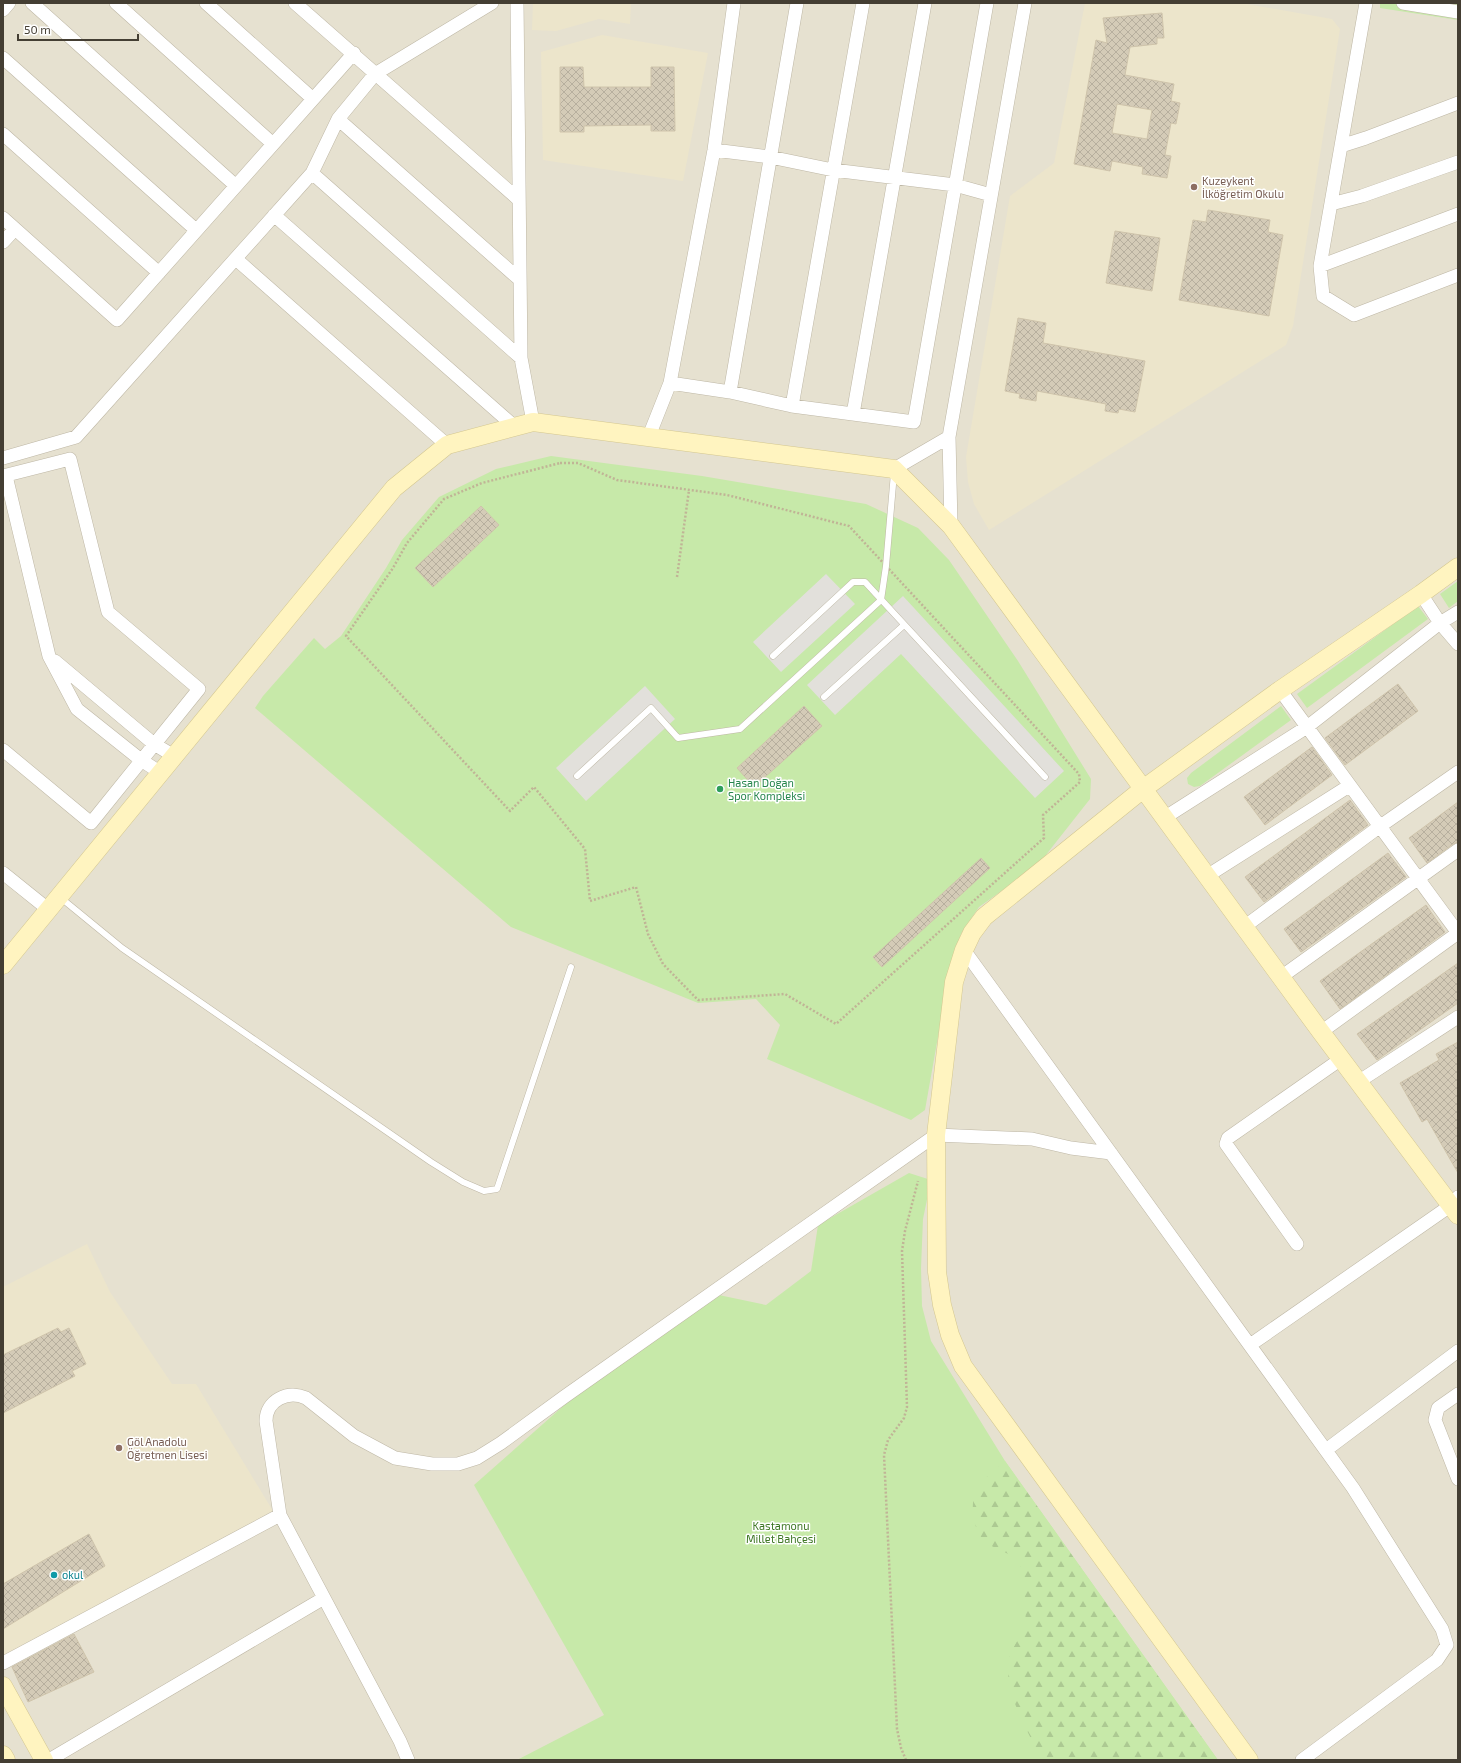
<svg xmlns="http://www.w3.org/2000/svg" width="1461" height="1763" viewBox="0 0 1461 1763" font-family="'Exo 2',sans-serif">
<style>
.residential{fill:#e6e1d0}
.education{fill:#ece5cb}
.green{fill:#c7e9a9}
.forest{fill:url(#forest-firs)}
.parking{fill:#e2e0db}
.building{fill:url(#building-cross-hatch);stroke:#cfc4ab;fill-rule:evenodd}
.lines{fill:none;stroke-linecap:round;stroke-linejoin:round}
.lane-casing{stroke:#beb7a5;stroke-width:7}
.street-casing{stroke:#beb7a5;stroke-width:14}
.secondary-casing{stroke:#d4c790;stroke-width:19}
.path{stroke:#c0b496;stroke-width:2.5;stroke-dasharray:2 2;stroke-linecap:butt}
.lane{stroke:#fff;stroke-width:6}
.street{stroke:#fff;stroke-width:13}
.secondary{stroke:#fff4c0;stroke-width:18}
.education-dot{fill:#8d6e63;stroke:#fff;stroke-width:1.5}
.leisure-dot{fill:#2e9e5b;stroke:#fff;stroke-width:1.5}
.culture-dot{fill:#0f9aa8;stroke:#fff;stroke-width:1.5}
.labels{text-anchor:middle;stroke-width:3;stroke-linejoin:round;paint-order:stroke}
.education-label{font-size:11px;fill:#785e54;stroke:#fff;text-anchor:start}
.leisure-label{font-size:11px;fill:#27864d;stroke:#fff;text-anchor:start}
.park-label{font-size:11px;fill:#3e7724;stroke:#fff}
.culture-label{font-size:11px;fill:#0d838f;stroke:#fff;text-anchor:start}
</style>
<defs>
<pattern id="forest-firs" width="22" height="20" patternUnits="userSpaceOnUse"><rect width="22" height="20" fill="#c7e9a9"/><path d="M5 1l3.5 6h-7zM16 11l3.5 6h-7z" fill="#acc992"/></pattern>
<pattern id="building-cross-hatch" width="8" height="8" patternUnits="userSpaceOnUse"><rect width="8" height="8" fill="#d4cbb7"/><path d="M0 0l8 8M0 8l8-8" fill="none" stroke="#b7af9e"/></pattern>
</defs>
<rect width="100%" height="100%" fill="#f2efe2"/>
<!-- residential -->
<path class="residential" d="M3 3H1458V1760H3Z"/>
<!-- education -->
<path class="education" d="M533 3H631L630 24 599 19 556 31 532 30Z
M1085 3H1241L1332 19 1340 29 1293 326 1286 345 989 530 974 504 968 482 966 457 1010 196 1054 163Z
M602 35 708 53 683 181 543 160 541 52Z
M87 1244 110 1292 172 1384H196L273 1511 3 1665V1287Z"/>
<!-- green -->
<path class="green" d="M1380 3H1458V20L1380 8Z
M551 456 702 476 866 504 918 528 949 560 1018 661 1091 779 1090 799 1038 865 979 907 961 934 950 969 925 1110 911 1120 767 1059 780 1025 756 999 698 1003 511 927 255 708 263 696 314 638 325 649 341 636 386 568 402 540 439 497 496 469Z
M1458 581V601L1449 608 1440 594Z
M1418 606 1428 619 1307 708 1297 694Z
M1281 706 1291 720 1200 786 1194 787 1188 784 1187 778 1191 773Z
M909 1173 931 1180 923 1219 921 1268 922 1306 931 1341 1005 1461 1218 1760H517L604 1715 474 1485 570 1400 714 1294 766 1305 811 1271 818 1225Z"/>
<!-- forest -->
<path class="forest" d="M1005 1461 1218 1760H1042C1028 1731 1006 1697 1008 1664 1009 1649 1021 1639 1025 1625 1027 1617 1023 1569 1019 1562 1016 1558 1009 1554 1004 1552 998 1549 988 1545 983 1540 975 1531 972 1514 973 1503 973 1485 993 1472 1005 1461Z"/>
<!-- parking -->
<path class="parking" d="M826 574 855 604 781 672 753 642Z
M903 596 1064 771 1035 798 901 654 835 715 807 685Z
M645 686 675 719 586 801 556 768Z"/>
<!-- building -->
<path class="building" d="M1162 13 1164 38H1157V44L1130 47 1125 75 1174 84 1171 101 1180 103 1176 124 1171 123 1165 155 1171 156 1167 178 1142 174 1143 167 1112 161 1110 171 1074 164 1096 40 1107 43 1103 18ZM1117 104 1152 110 1147 139 1112 133Z
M560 67H583L584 87H651V67H674L675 131H651V125L584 126V132H560Z
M1208 210 1270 220 1268 232 1283 235 1269 316 1179 300 1193 220 1206 222Z
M1115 231 1160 238 1152 291 1106 283Z
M1018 318 1046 323 1043 343 1145 361 1135 412 1119 409 1118 413 1105 411 1106 404 1037 391 1036 401 1019 398 1020 394 1005 391Z
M481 506 499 525 433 587 415 568Z
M1398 684 1418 711 1345 765 1325 738Z
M804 706 822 726 754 787 737 768Z
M1312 747 1332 775 1265 825 1244 797Z
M1350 800 1368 825 1264 902 1245 877Z
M1458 802V842L1453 844 1427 863 1409 838Z
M1388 853 1406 877 1301 952 1284 929Z
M981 858 990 868 882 967 873 957Z
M1426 905 1445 932 1340 1009 1320 981Z
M1458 963V1003L1377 1060 1357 1034Z
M1458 1042V1173L1427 1119 1422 1122 1400 1083 1439 1060 1436 1054Z
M58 1328 61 1332 69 1328 86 1364 72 1371 75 1376 3 1413V1355Z
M89 1534 105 1566 3 1629V1584Z
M74 1634 94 1672 28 1702 12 1667Z"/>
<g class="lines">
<defs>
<path id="lane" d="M773 656 853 582H865L1045 777
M824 697 904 625
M577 776 651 708 678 738 740 729 881 600 886 566 894 473
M61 898 122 948 431 1162 463 1182 484 1191 497 1189 571 967"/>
<path id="street" d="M32 3 236 186
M116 3 273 144
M206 3 313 99
M295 3 518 199
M517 3 521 358 533 422
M1366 3 1320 266 1323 296 1354 315 1458 275
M1403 3 1458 12
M3 10 9 3
M3 58 196 230
M338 119 519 279
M3 134 159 273
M1341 146 1366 138 1458 103
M714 150 770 157 833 170 955 185 991 195
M312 173 521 358
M1331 204 1362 196 1458 162
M274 215 515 427
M3 218 117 320 354 53
M3 242 15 229
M236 259 447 445
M1320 266 1458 214
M670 383 730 392 792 406 914 422 987 3
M730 392 797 3
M792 406 863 3
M853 414 925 3
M649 436 670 383 714 150 734 3
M3 458 76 437 312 173 338 119 375 74 492 3
M894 469 949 437
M3 476 70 459 108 612 199 689 91 823 3 750
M6 476 49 656 77 709 141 760 161 773
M951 526 949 437 1025 3
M1421 594 1440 623 1458 644
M55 661 154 744 174 756
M1280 690 1458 933
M1164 818 1307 727 1440 623 1458 612
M3 873 49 910
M1207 876 1349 786
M1244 927 1379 827 1458 772
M964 950 1353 1488 1442 1629 1447 1645 1437 1660 1302 1760
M1281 977 1458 850
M1321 1032 1458 933
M1358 1082 1458 1017
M1297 1244 1226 1144 1228 1138 1341 1059
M1250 1345 1450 1206 1458 1197
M1458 1394 1438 1408 1435 1420 1458 1479
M1326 1450 1458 1351
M3 1663 280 1515
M49 1760 324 1598
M408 1760 400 1741 280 1515 266 1421C266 1400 288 1390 306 1398L354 1436 395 1458 432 1464H458L477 1458 501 1443 564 1397 936 1135 1032 1139 1071 1148 1111 1153"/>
<path id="secondary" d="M3 965 394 488 447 445 533 422 894 469 951 526 1321 1032 1458 1215
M3 1686 44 1760
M3 1755 6 1760
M1249 1760 963 1366 950 1335 942 1305 937 1272 936 1135 954 982 964 950 972 933 984 917 1143 789 1280 690 1421 594 1458 567"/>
</defs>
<!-- lane casing -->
<use href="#lane" class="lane-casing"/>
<!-- street casing -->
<use href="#street" class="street-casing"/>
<!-- secondary casing -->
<use href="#secondary" class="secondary-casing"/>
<!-- path -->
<path class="path" d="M560 463H578L617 480 727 495 849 526 1079 774 1080 782 1043 815 1044 838 836 1024 785 994 698 1000 663 964 648 934 636 887 590 901 585 849 534 787 510 811 346 636 393 568 407 543 444 499 482 483Z
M677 577 689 490
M906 1760 901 1748 897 1729 884 1455 888 1440 904 1418 907 1407 902 1251 905 1231 918 1181"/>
<!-- lane -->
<use href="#lane" class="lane"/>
<!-- street -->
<use href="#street" class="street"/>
<!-- secondary -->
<use href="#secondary" class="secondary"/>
</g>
<!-- markers -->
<g class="education-dot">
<circle cx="1194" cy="187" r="4"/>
<circle cx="119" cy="1448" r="4"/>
</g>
<circle class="leisure-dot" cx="720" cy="789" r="4"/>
<circle class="culture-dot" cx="54" cy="1575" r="4"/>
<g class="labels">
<!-- education labels -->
<g class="education-label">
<text x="1202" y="185">Kuzeykent<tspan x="1202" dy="13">İlköğretim Okulu</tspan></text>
<text x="127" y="1446">Göl Anadolu<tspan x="127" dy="13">Öğretmen Lisesi</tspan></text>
</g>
<!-- leisure labels -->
<g class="leisure-label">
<text x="728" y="787">Hasan Doğan<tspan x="728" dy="13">Spor Kompleksi</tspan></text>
</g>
<!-- park labels -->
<g class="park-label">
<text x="781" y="1530">Kastamonu<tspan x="781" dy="13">Millet Bahçesi</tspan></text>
</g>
<!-- culture labels -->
<g class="culture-label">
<text x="62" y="1579">okul</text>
</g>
</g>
<!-- border -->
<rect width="1461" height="1763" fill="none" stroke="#443e33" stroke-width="8"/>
<!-- scale -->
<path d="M18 34v6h120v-6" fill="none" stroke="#443e33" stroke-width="2"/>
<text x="24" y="34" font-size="12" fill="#443e33" stroke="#ffffff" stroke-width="3" paint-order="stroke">50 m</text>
</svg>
